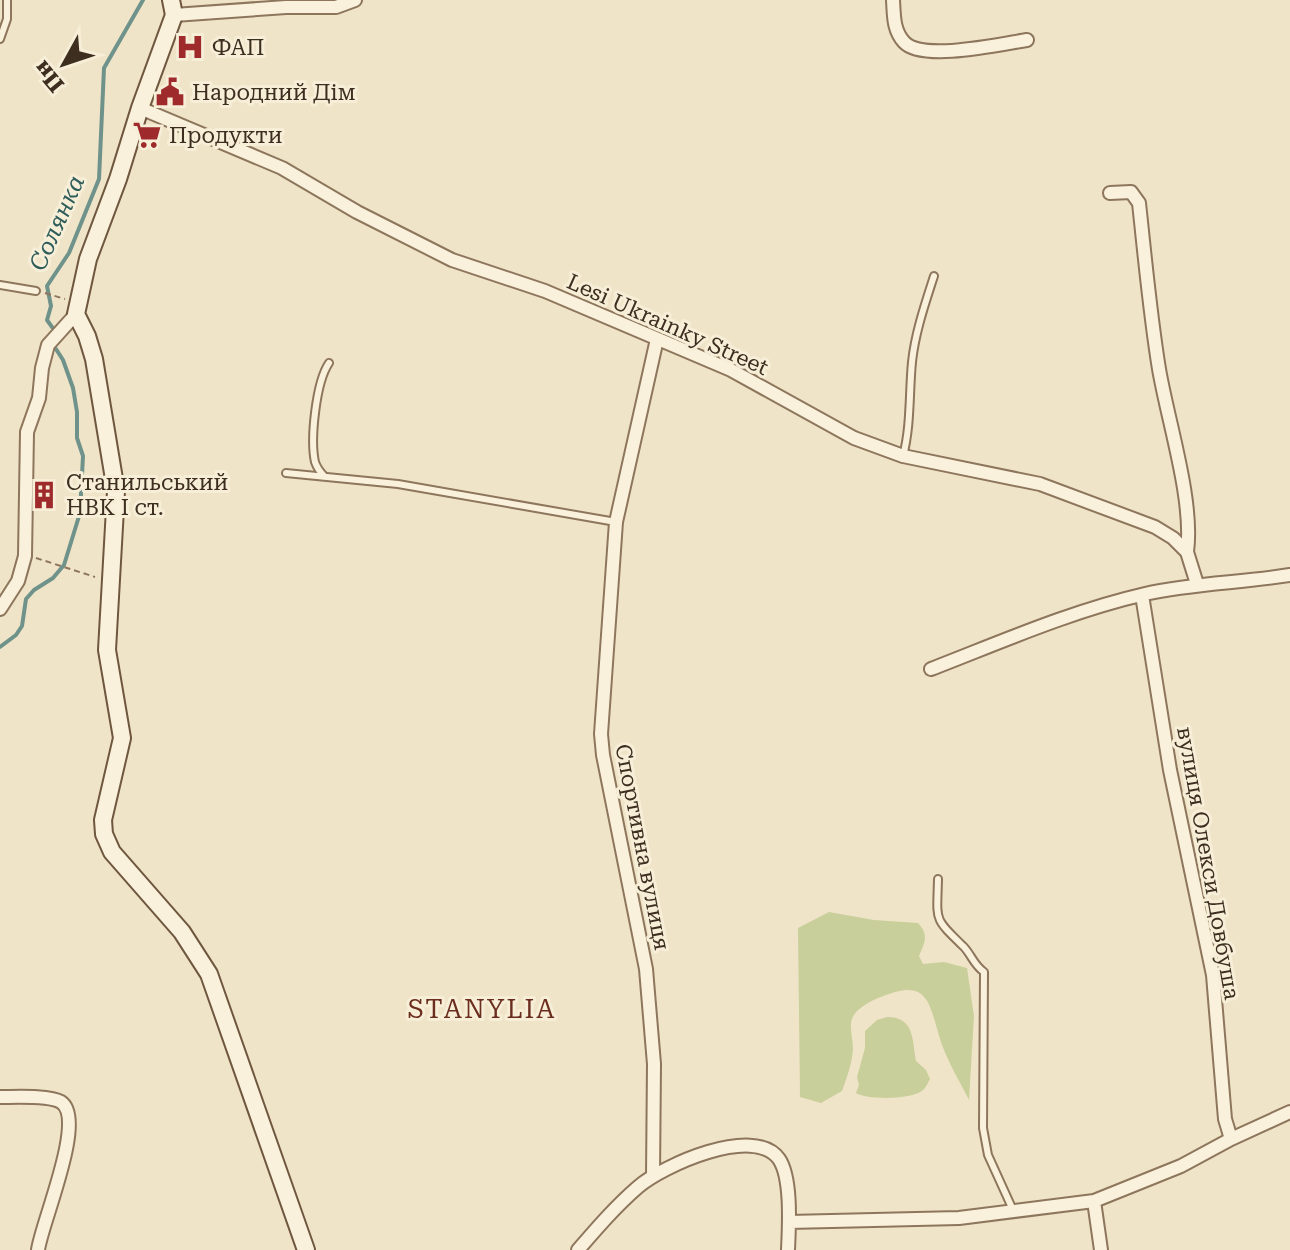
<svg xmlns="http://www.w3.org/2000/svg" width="1290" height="1250" viewBox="0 0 1290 1250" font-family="'Roboto Serif',serif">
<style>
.green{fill:#c9cf9b}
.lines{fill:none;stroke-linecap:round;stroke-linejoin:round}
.stream{stroke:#6f938a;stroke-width:4}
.lane-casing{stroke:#8d765c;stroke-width:10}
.street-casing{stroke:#8d765c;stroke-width:16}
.secondary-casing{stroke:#6f573f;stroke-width:20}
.path{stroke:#8d765c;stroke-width:2;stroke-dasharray:6 4;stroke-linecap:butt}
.lane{stroke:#faf1dc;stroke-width:6}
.street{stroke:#faf1dc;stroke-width:12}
.secondary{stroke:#faf1dc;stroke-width:16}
.labels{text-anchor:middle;stroke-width:6;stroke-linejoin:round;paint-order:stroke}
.poi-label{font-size:22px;fill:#3d2e20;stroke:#f7eed8;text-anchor:start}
.street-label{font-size:22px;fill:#3d2e20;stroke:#f7eed8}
.water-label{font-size:24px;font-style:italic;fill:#2f5d5a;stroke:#f7eed8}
.quarter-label{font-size:26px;letter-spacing:2px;fill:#6b2e1e;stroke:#f7eed8}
</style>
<rect width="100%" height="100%" fill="#f0e4c8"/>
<!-- green -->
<path class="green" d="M829 912 874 920 918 923C929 935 925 942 919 956L923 964 944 962 967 968 974 1016 969 1100C960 1082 949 1064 942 1045 929 1008 932 975 881 997 872 1000 855 1009 852 1019 849 1028 853 1039 853 1049 852 1064 847 1077 842 1091L821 1103 800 1097 798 928Z
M887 1017C915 1017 912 1040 916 1061L926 1070 930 1079C929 1081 925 1089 923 1090 912 1100 867 1100 856 1093L859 1085 857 1077 865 1048V1031L877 1020Z"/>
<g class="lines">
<!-- stream -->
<path class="stream" d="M52 327 47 320 51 306 47 286 69 253 99 179 104 68 143 0
M0 647 16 635 22 626 26 599 34 590 53 578 64 565 80 513 83 456 77 438V412L73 388 63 360 56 349"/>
<defs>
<path id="lane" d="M0 39 7 19V0
M0 285 36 291
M903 456C911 426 909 393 912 362 915 333 925 304 934 276
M286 473 398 484 616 522
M325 477C321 473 317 468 315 462 310 439 316 382 329 363
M938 879C937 922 933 917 964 947 972 956 974 965 984 972L983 1128 988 1155 1013 1210"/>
<path id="street" d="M893 0C894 15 893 30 904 42 922 62 1001 44 1027 40
M174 15 286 7H336L355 0
M140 108 282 168 357 212 452 260 545 291 731 370 854 438 903 456 1040 484 1155 527 1173 538 1187 552 1197 584
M1110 193 1131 192 1139 203C1145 258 1150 314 1159 369 1168 422 1194 501 1187 552
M1142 595 1170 770 1213 975 1225 1119 1231 1139
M0 609 18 581 25 556 27 432 39 398 42 368 48 345 76 314
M931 669C1001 642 1071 611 1145 594 1193 583 1241 583 1290 575
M0 1097C15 1097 49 1095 61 1102 87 1119 41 1224 38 1250
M653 1176 654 1064 646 969 603 755 601 734 616 522 657 339
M1094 1201 1101 1250
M789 1222 959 1218 1094 1201 1181 1166 1231 1139 1290 1112
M578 1250C597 1228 616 1206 638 1187 662 1166 754 1124 779 1159 792 1178 789 1227 788 1250"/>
<path id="secondary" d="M171 0 174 15 140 108 118 179 88 259 76 314 87 336 94 359 116 491 107 650 122 738 103 820 104 834 112 852 182 932 209 974 306 1250"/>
</defs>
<!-- lane casing -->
<use href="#lane" class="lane-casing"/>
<!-- street casing -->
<use href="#street" class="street-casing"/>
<!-- secondary casing -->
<use href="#secondary" class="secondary-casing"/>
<!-- path -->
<path class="path" d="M45 293 65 299
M36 558 95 577"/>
<!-- lane -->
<use href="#lane" class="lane"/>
<!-- street -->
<use href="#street" class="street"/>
<!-- secondary -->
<use href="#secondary" class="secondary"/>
</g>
<!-- icons -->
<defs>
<symbol id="hospital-bare" viewBox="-9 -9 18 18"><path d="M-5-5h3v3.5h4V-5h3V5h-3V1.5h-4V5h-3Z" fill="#9e2a2b" stroke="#f7eed8" stroke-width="2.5" paint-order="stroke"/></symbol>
<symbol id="civic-bare" viewBox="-9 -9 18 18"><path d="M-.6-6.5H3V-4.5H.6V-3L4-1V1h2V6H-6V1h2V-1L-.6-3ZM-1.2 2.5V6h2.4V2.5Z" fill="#9e2a2b" stroke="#f7eed8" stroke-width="2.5" paint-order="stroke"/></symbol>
<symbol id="supermarket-bare" viewBox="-9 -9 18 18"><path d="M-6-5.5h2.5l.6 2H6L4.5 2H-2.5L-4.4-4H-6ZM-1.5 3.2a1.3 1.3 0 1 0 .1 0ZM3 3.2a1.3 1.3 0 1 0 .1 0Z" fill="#9e2a2b" stroke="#f7eed8" stroke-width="2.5" paint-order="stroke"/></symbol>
<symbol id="building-bare" viewBox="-9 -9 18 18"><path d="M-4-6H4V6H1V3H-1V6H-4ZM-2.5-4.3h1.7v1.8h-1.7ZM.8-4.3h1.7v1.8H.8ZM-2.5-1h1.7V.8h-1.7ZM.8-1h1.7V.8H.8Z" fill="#9e2a2b" stroke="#f7eed8" stroke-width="2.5" paint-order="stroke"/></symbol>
</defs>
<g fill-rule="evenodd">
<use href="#hospital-bare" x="170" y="27" width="40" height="40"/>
<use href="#civic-bare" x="150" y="72" width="40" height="40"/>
<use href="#supermarket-bare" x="127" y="115" width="40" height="40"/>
<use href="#building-bare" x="24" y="475" width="40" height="40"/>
</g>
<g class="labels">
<!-- poi labels -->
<g class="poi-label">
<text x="212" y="55">ФАП</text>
<text x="192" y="100">Народний Дім</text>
<text x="169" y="143">Продукти</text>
<text x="66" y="490">Станильський<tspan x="66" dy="25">НВК І ст.</tspan></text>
</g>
<!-- street labels -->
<g class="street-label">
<text transform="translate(668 324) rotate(24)" y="8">Lesi Ukrainky Street</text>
<text transform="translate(643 847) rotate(79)" y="8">Спортивна вулиця</text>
<text transform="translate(1209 863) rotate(80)" y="8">вулиця Олекси Довбуша</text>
</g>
<!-- water labels -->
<g class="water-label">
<text transform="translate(57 223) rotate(-66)" y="8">Солянка</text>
</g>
<!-- quarter labels -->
<g class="quarter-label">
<text x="482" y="1018">STANYLIA</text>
</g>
</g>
<!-- north arrow -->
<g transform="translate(64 64) rotate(230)" stroke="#f7eed8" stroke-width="6" paint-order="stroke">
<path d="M0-6L14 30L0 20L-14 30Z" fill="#3d2e20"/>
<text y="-12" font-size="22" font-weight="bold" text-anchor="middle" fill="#3d2e20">Пн</text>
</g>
</svg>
